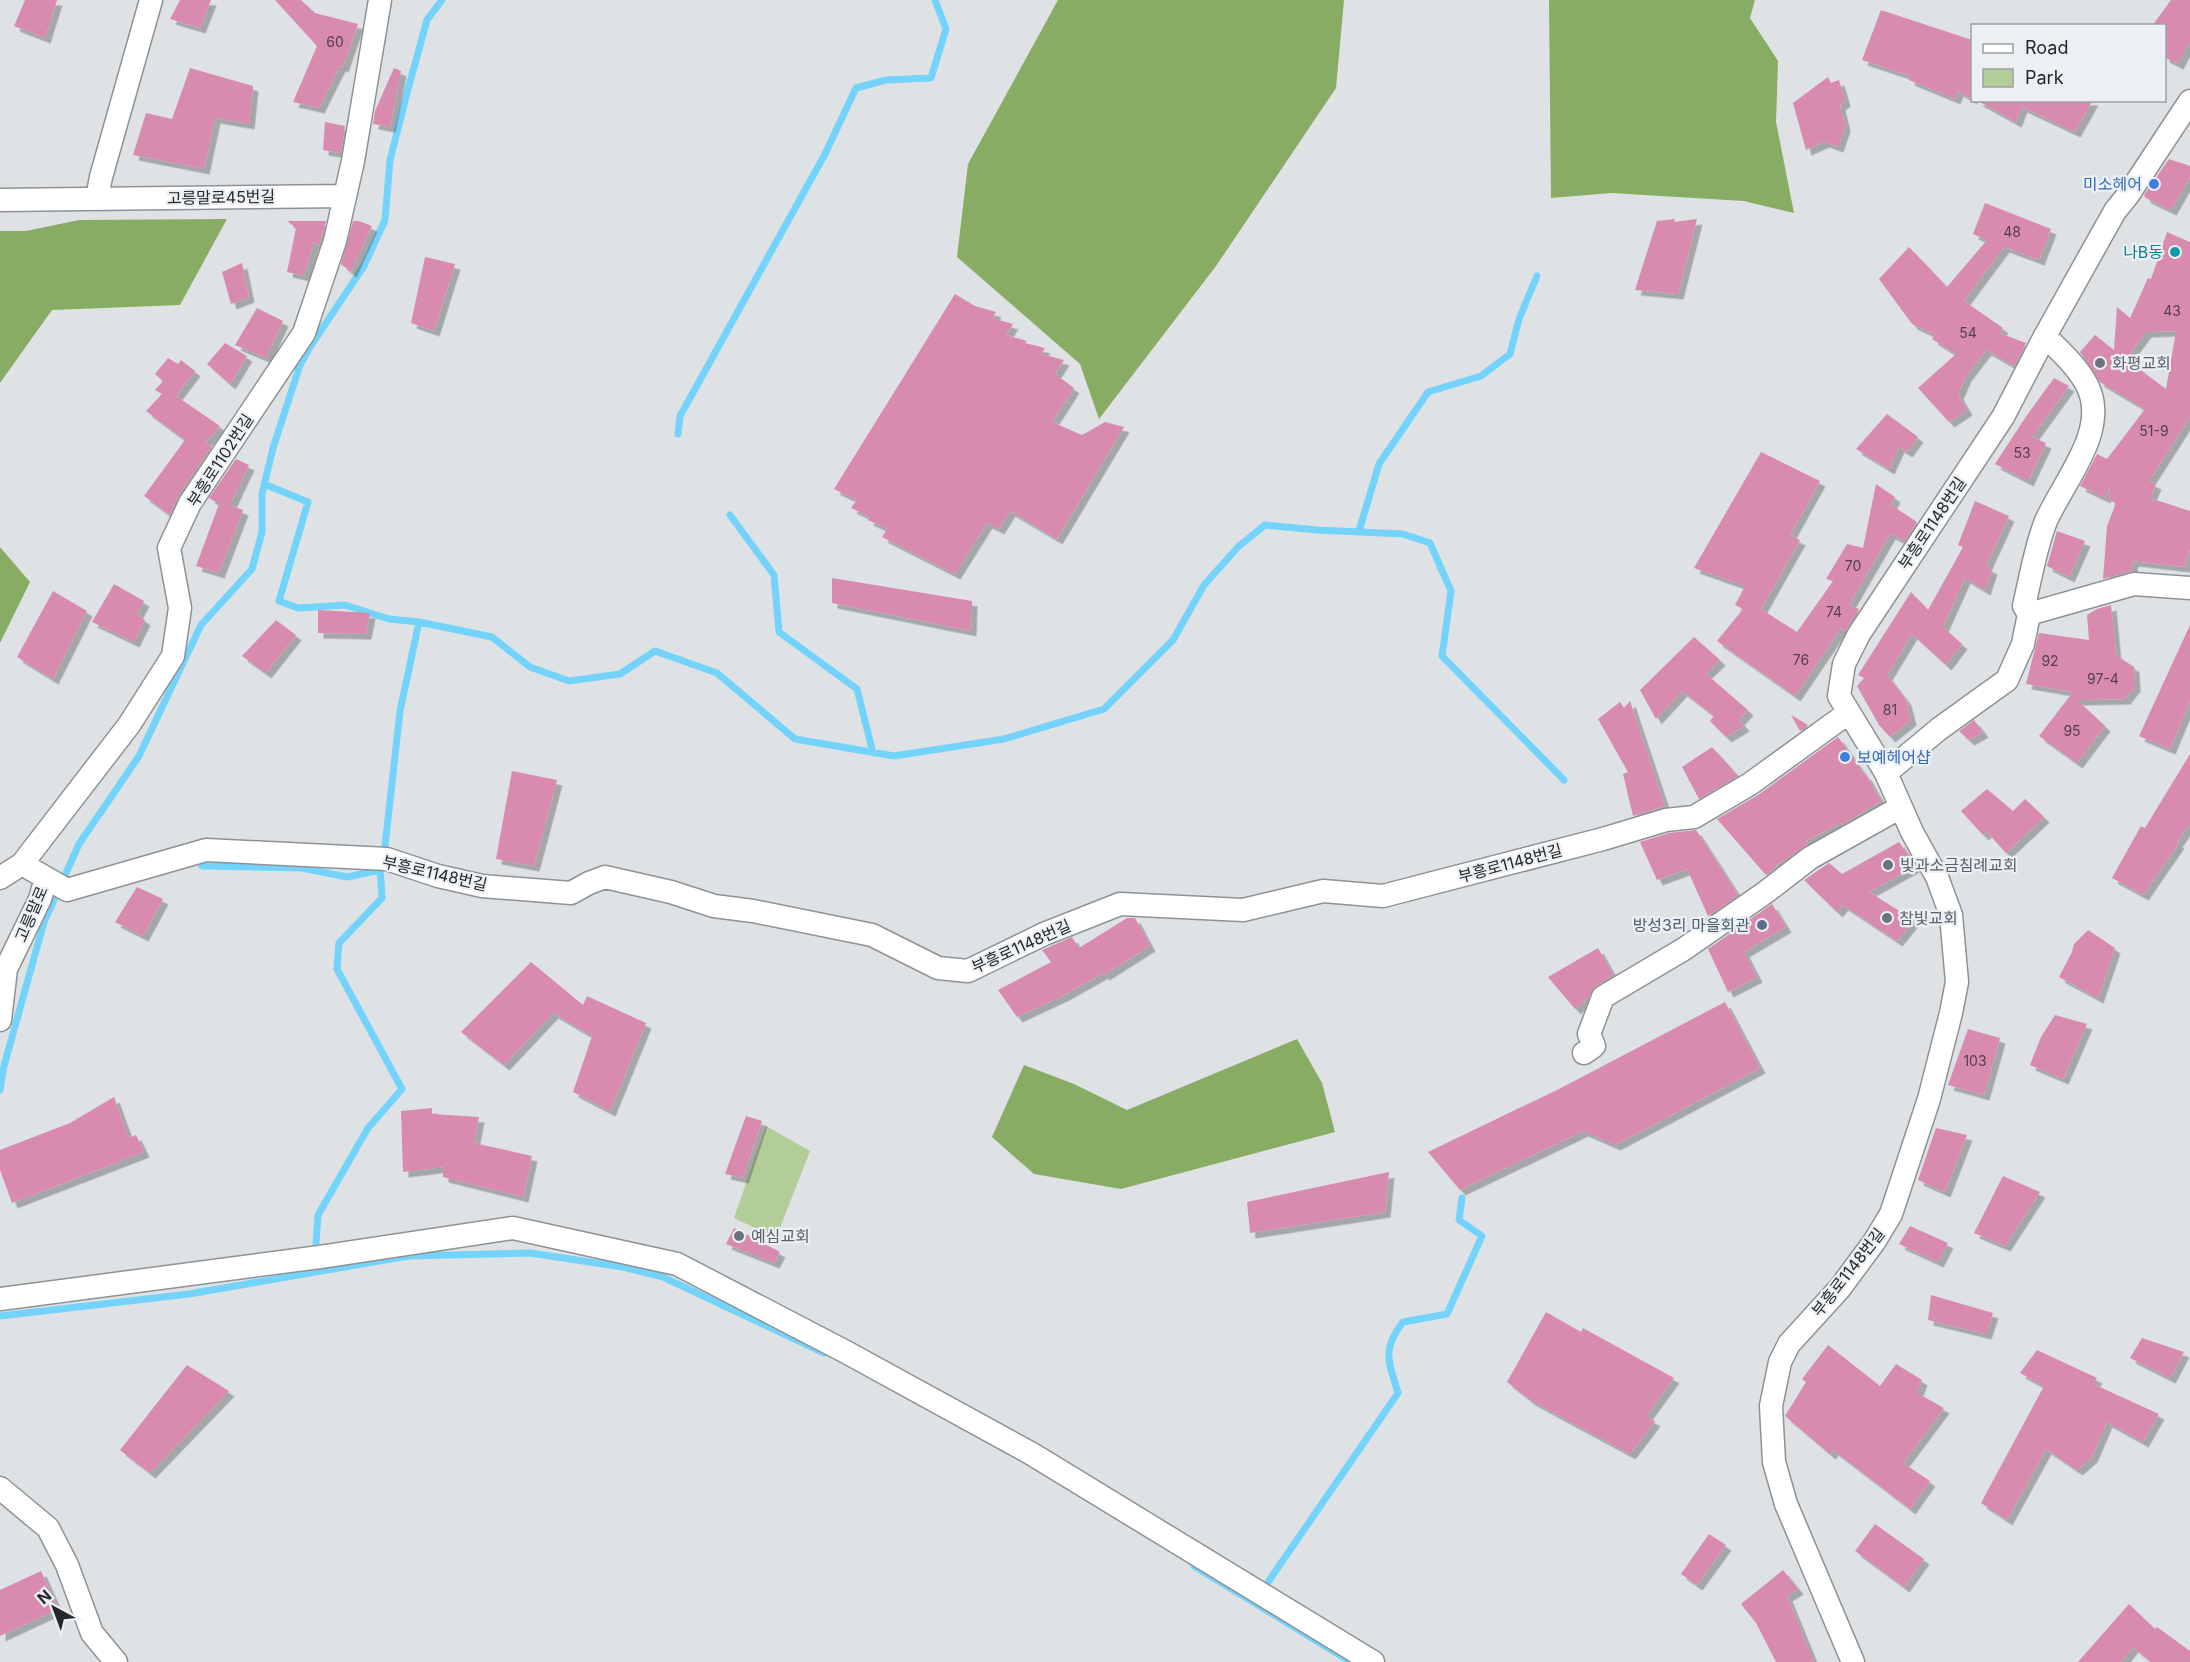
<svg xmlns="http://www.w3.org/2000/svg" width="2190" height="1662" viewBox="0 0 2190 1662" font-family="Inter,'Noto Sans KR',sans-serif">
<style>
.green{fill:#b2cd98}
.forest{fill:#88ac63}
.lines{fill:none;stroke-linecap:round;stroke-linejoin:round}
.stream{stroke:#73d3fb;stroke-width:7}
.building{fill:#d98aaf;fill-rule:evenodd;filter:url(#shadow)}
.minor-casing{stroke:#8e9294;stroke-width:25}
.minor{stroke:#fff;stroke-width:22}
.shop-dot{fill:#3f7fe0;stroke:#ecf0f3;stroke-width:2}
.culture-dot{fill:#0f9aa8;stroke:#ecf0f3;stroke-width:2}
.worship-dot{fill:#6b7280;stroke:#ecf0f3;stroke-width:2}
.service-dot{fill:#5c6f8a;stroke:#ecf0f3;stroke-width:2}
.labels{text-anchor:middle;stroke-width:4.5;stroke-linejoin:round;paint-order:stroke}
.number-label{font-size:14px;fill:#53404a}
.shop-label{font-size:16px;fill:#366cbe;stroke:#ecf0f3;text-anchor:end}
.street-label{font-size:16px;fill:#262728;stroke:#ecf0f3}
.culture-label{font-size:16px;fill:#0d838f;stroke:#ecf0f3;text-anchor:end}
.worship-label{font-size:16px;fill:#5b616d;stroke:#ecf0f3;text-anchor:start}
.service-label{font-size:16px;fill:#4e5e75;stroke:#ecf0f3;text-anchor:end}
</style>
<defs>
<filter id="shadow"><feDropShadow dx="5.5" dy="5.5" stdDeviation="0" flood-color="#0004"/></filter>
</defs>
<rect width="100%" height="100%" fill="#dfe2e5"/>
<!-- green -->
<path class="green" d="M766 1126 810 1151 776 1238 734 1218Z"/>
<!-- forest -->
<path class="forest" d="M1058 0H1344L1336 88 1216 266 1099 419 1080 364 957 257 968 164Z
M1549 0H1755L1750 18 1778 61 1776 122 1794 213 1744 201 1611 193 1551 198Z
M227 219 180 305 52 310 0 383V231H26L79 220Z
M0 547 30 582 0 643Z
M1297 1039 1322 1083 1335 1132 1121 1189 1034 1174 992 1137 1024 1065 1074 1084 1127 1110Z"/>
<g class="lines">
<!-- stream -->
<path class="stream" d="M678 434 680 416 825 154 856 88 886 80 931 78 946 29 935 0
M264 484 308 502 279 601 298 608 345 605 389 619 419 622 492 637 530 667 569 681 620 674 655 651 717 673 795 739 894 756 1004 739 1104 709 1173 640 1204 585 1238 547 1265 525 1317 530 1403 534 1430 543 1451 591 1442 656 1564 780
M730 515 774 575 779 632 857 689 873 753
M1359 531 1379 464 1428 392 1481 376 1510 354 1519 319 1537 276
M385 846 400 711 419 622
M202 866 302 868 347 877 380 870
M0 1090 4 1066 44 922 79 844 139 756 201 625 252 569 262 532V494L273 448 300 365 310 347 364 266 385 220 390 160 407 93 427 20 442 0
M316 1244 318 1215 368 1128 402 1089 337 969 339 943 382 898 380 866
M0 1316 189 1294 408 1256 530 1253 623 1267 663 1277 824 1353
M1194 1566 1351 1662
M1268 1582 1398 1393C1389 1362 1381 1350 1403 1322L1447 1314 1482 1236 1459 1220 1462 1198"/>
</g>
<!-- building -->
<path class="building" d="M25 0H57L45 38 14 26Z
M180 0H211L200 28 170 19Z
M275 0H301L315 13 358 24 343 67 340 66 319 108 293 102 317 46Z
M2171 0H2190V41L2178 64 2164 57V26H2152Z
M1881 10 1972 40V99L1958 91 1955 99 1909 80 1910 76 1862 60Z
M190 68 253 86 249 124 215 118 204 169 133 155 146 113 172 119Z
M394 68 401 71 390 127 373 124 375 111Z
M1828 77 1831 83 1839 80 1845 101 1840 105 1845 126 1838 147 1824 142 1806 150 1793 103Z
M1976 100H2093L2075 132 2022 107 2016 122Z
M325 122 345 126 341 153 323 150Z
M2169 159 2190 166V177L2171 210 2146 198 2144 195Z
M1985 203 2051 229 2039 260 2004 247 1964 301 2003 328 1999 333 2026 343 2014 366 1986 350 1966 376 1958 394 1967 410 1949 422 1918 388 1956 354 1932 339 1935 335 1912 324 1879 279 1909 247 1947 287 1987 240 1973 234Z
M1675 219 1674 222 1697 219 1678 294 1635 290 1657 221Z
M287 221H326L319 246 314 242 304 276 287 272 296 228Z
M353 221H359L372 226 351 272 341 264Z
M2167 232 2190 242V417L2149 481 2156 484 2150 498 2190 511V549L2185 567 2133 561 2131 571 2103 579 2107 526 2116 503 2109 500 2110 485 2105 498 2080 486 2097 454 2107 459 2145 409 2100 382 2080 352 2095 335 2114 350 2117 307 2130 318 2148 278 2151 279ZM2176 331 2166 389 2126 359 2146 332Z
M425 257 455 264 434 331 411 323Z
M242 263 249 297 231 304 222 272Z
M955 294 975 306 996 312 992 318 1013 324 1006 335 1027 341 1025 343 1045 348 1041 354 1064 360 1055 374 1074 388 1052 422 1082 435 1105 422 1124 427 1057 539 1010 511 999 529 987 523 955 574 882 537 887 529 868 520 870 517 851 508 857 500 834 489Z
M257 308 283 321 266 358 235 345Z
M225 343 247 356 230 384 207 364Z
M168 358 178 364 181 360 195 371 176 396 220 426 205 443 212 446 179 495 170 515 144 496 185 440 146 411 162 394 155 390 163 381 155 374Z
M2054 378 2069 386 2032 437 2046 443 2028 481 1995 464 2025 418Z
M1887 414 1918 437 1907 452 1899 447 1889 469 1856 449Z
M1761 452 1820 481 1790 535 1800 540 1761 609 1797 632 1833 581 1826 579 1847 544 1863 548 1876 484 1895 497 1891 505 1917 522 1905 541 1890 534 1849 605 1859 609 1858 611 1846 630 1841 628 1795 696 1717 641 1743 609 1735 605 1745 586 1694 568Z
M236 459 249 465 230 505 243 510 219 573 196 566 219 504 209 498Z
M1975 501 2009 516 1986 566 1992 569 1985 590 1965 578 1943 627 1962 644 1946 665 1912 634 1887 675 1906 700 1911 720 1890 737 1879 725 1857 686 1864 678 1858 675 1911 592 1928 610 1963 547 1958 545Z
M2057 531 2085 541 2069 577 2047 566Z
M832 578 972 601 971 631 832 603Z
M114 584 144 601 137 614 145 620 134 642 92 622Z
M53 591 87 611 53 679 17 657Z
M2111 605 2116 655 2134 667 2135 686 2125 699 2077 700 2105 726 2077 763 2039 736 2073 692 2026 684 2039 633 2089 640 2087 615 2097 609Z
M318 610 370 613 366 634 318 633Z
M276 620 296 635 266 673 242 656Z
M2190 625V701L2170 749 2139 736Z
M1694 637 1720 660 1706 674 1748 710 1739 720 1744 726 1726 737 1710 721 1714 716 1682 691 1656 719 1640 690Z
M1630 701 1665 806 1633 816 1623 774 1628 772 1598 719 1620 702 1624 708Z
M1791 715 1808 725 1800 731Z
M1974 720 1983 732 1969 740 1959 731Z
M1838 737 1865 775H1866L1881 801 1842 825 1840 823 1806 841 1808 844 1784 861 1783 860 1766 875 1717 819 1758 795Z
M1712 747 1738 776 1699 799 1682 767Z
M2190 754V823L2177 842 2179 843 2143 895 2112 878 2141 826 2145 828Z
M512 771 557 780 534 866 496 859Z
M1987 789 2013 811 2025 799 2044 817 2006 853 1987 832 1983 835 1961 811Z
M1696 830 1738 895 1708 916 1687 869 1657 880 1640 842 1669 833Z
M1899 842 1916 866 1869 892 1914 920 1897 941 1843 905 1837 912 1804 880 1829 863 1842 874Z
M137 887 163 899 143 936 115 922Z
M1772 904 1786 927 1744 952 1757 977 1728 992 1708 949Z
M1127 918H1135L1150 946 1104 975 1103 973 1064 995 1017 1017 998 990 1051 962 1042 950 1072 937 1079 948Z
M2088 930 2115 948 2098 998 2059 977 2072 952 2074 944Z
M1598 948 1613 975 1596 986 1588 998 1575 1009 1548 977Z
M531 962 583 1005 587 996 646 1023 610 1111 573 1092 592 1036 553 1013 504 1065 461 1032Z
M1725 1002 1760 1068 1615 1145 1583 1131 1460 1190 1428 1152 1559 1089Z
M2055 1015 2087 1024 2063 1079 2030 1065 2041 1037Z
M1968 1029 2000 1038 1984 1095 1948 1085Z
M114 1097 129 1138 136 1135 144 1152 12 1203 0 1170V1150L70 1123Z
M432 1108V1114L479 1117 474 1143 532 1156 523 1197 443 1177V1167L403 1172 401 1111Z
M746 1116 762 1121 743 1178 725 1174Z
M1936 1128 1967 1135 1945 1192 1918 1180Z
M1389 1172 1385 1212 1250 1233 1247 1202Z
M2003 1176 2040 1192 2005 1246 1974 1233Z
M1910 1226 1948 1243 1938 1262 1899 1244Z
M734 1228 780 1252 774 1263 726 1244Z
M1931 1295 1993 1313 1986 1334 1928 1320Z
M1546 1312 1581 1332 1583 1328 1674 1378 1646 1416 1655 1421 1630 1454 1530 1400 1507 1382Z
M2142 1338 2184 1352 2170 1378 2130 1358Z
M1828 1345 1880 1386 1896 1364 1922 1380 1917 1393 1944 1408 1903 1463 1930 1481 1910 1509 1833 1450 1830 1454 1785 1416 1806 1382 1802 1379Z
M2037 1350 2097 1378 2093 1384 2159 1414 2143 1442 2107 1422 2092 1457 2077 1470 2046 1449 2007 1520 1981 1503 2044 1386 2020 1373Z
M187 1365 229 1391 150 1473 120 1450Z
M1875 1524 1924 1559 1904 1587 1855 1551Z
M1709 1534 1726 1545 1697 1585 1681 1574Z
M1783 1570 1798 1589 1787 1596 1814 1662H1776L1756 1623 1741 1604Z
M41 1571 58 1609 0 1636V1590Z
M2129 1604 2155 1629 2157 1627 2190 1651V1662H2151L2133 1647 2121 1662H2078Z"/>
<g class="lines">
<defs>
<path id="minor" d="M97 198 101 177 151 0
M0 200 345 196
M2029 614 2024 606C2030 580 2036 545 2046 521 2064 480 2110 430 2087 385 2077 366 2060 351 2045 336
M2029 614 2134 584 2190 588
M1886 773 1939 729 2007 680 2023 644 2029 614
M22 864 67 890 206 850 387 859 438 876 482 886 571 893 589 883 605 877 671 892 714 906 753 911 872 935 938 968 968 971 1044 934 1120 904 1243 910 1323 891 1383 896 1603 839 1666 820 1694 817 1750 784 1848 713
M0 878 22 864 129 725 173 656 180 608 169 548 190 503 304 333 335 241 353 161 380 0
M0 1020 6 969 40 899 46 878
M1584 1053 1594 1046 1589 1034 1603 997 1684 949 1766 892 1810 858 1901 807
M0 1299 320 1257 513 1228 677 1264 846 1352 1032 1454 1373 1662
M0 1488 48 1528 67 1565 92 1633 116 1662
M1853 1662 1786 1504 1774 1462 1771 1406 1780 1362 1789 1344 1840 1288 1874 1242 1891 1214 1929 1099 1951 1013 1957 982 1951 915 1937 877 1912 832 1886 773 1839 696 1844 664 1859 634 2003 417 2045 336 2115 211 2128 195 2190 101"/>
</defs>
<!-- minor casing -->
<use href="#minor" class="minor-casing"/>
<!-- minor -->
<use href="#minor" class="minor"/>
</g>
<!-- markers -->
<g class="shop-dot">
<circle cx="2154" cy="184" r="6"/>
<circle cx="1845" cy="757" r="6"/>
</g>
<circle class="culture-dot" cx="2175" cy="252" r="6"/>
<g class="worship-dot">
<circle cx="2100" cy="363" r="6"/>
<circle cx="1888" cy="865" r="6"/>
<circle cx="1887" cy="918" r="6"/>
<circle cx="739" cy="1236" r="6"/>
</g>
<circle class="service-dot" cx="1762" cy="925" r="6"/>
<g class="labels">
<!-- number labels -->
<g class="number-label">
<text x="335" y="47">60</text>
<text x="2012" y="237">48</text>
<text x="2172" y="316">43</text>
<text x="1968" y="338">54</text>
<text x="2154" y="436">51-9</text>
<text x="2022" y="458">53</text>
<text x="1853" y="571">70</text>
<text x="1834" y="617">74</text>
<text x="1801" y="665">76</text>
<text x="2050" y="666">92</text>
<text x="2103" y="684">97-4</text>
<text x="1890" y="715">81</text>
<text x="2072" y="736">95</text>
<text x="1975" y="1066">103</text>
</g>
<!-- shop labels -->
<g class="shop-label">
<text x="2142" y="190">미소헤어</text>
<text x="1857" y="763" text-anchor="start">보예헤어샵</text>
</g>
<!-- street labels -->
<g class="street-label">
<text transform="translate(221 197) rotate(-1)" y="6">고릉말로45번길</text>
<text transform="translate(220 460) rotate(-57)" y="6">부흥로1102번길</text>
<text transform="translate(1932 523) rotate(-56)" y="6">부흥로1148번길</text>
<text transform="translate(1510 863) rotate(-15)" y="6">부흥로1148번길</text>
<text transform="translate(435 873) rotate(13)" y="6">부흥로1148번길</text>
<text transform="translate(31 914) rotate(-67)" y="6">고릉말로</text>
<text transform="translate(1021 946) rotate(-24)" y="6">부흥로1148번길</text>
<text transform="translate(1848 1272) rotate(-52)" y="6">부흥로1148번길</text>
</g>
<!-- culture labels -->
<g class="culture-label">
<text x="2163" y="258">나B동</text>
</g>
<!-- worship labels -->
<g class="worship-label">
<text x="2112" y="369">화평교회</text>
<text x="1900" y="871">빛과소금침례교회</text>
<text x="1899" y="924">참빛교회</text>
<text x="751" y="1242">예심교회</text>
</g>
<!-- service labels -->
<g class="service-label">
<text x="1750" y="931">방성3리 마을회관</text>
</g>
</g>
<!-- legend -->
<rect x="1971" y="24" width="195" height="78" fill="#ecf0f3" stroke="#9da0a2" stroke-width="1.5"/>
<rect x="1983" y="44" width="30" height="9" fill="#ffffff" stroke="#9da0a2" stroke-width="1.5"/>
<text x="2025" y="54" font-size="18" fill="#262728">Road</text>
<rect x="1983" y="69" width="30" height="18" fill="#b2cd98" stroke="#9da0a2" stroke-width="1.5"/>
<text x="2025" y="84" font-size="18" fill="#262728">Park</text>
<!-- north arrow -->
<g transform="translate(54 1608) rotate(319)" stroke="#ecf0f3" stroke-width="4.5" paint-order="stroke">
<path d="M0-4.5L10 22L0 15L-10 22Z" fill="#262728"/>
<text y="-9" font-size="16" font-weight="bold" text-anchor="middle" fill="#262728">N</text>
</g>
</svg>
